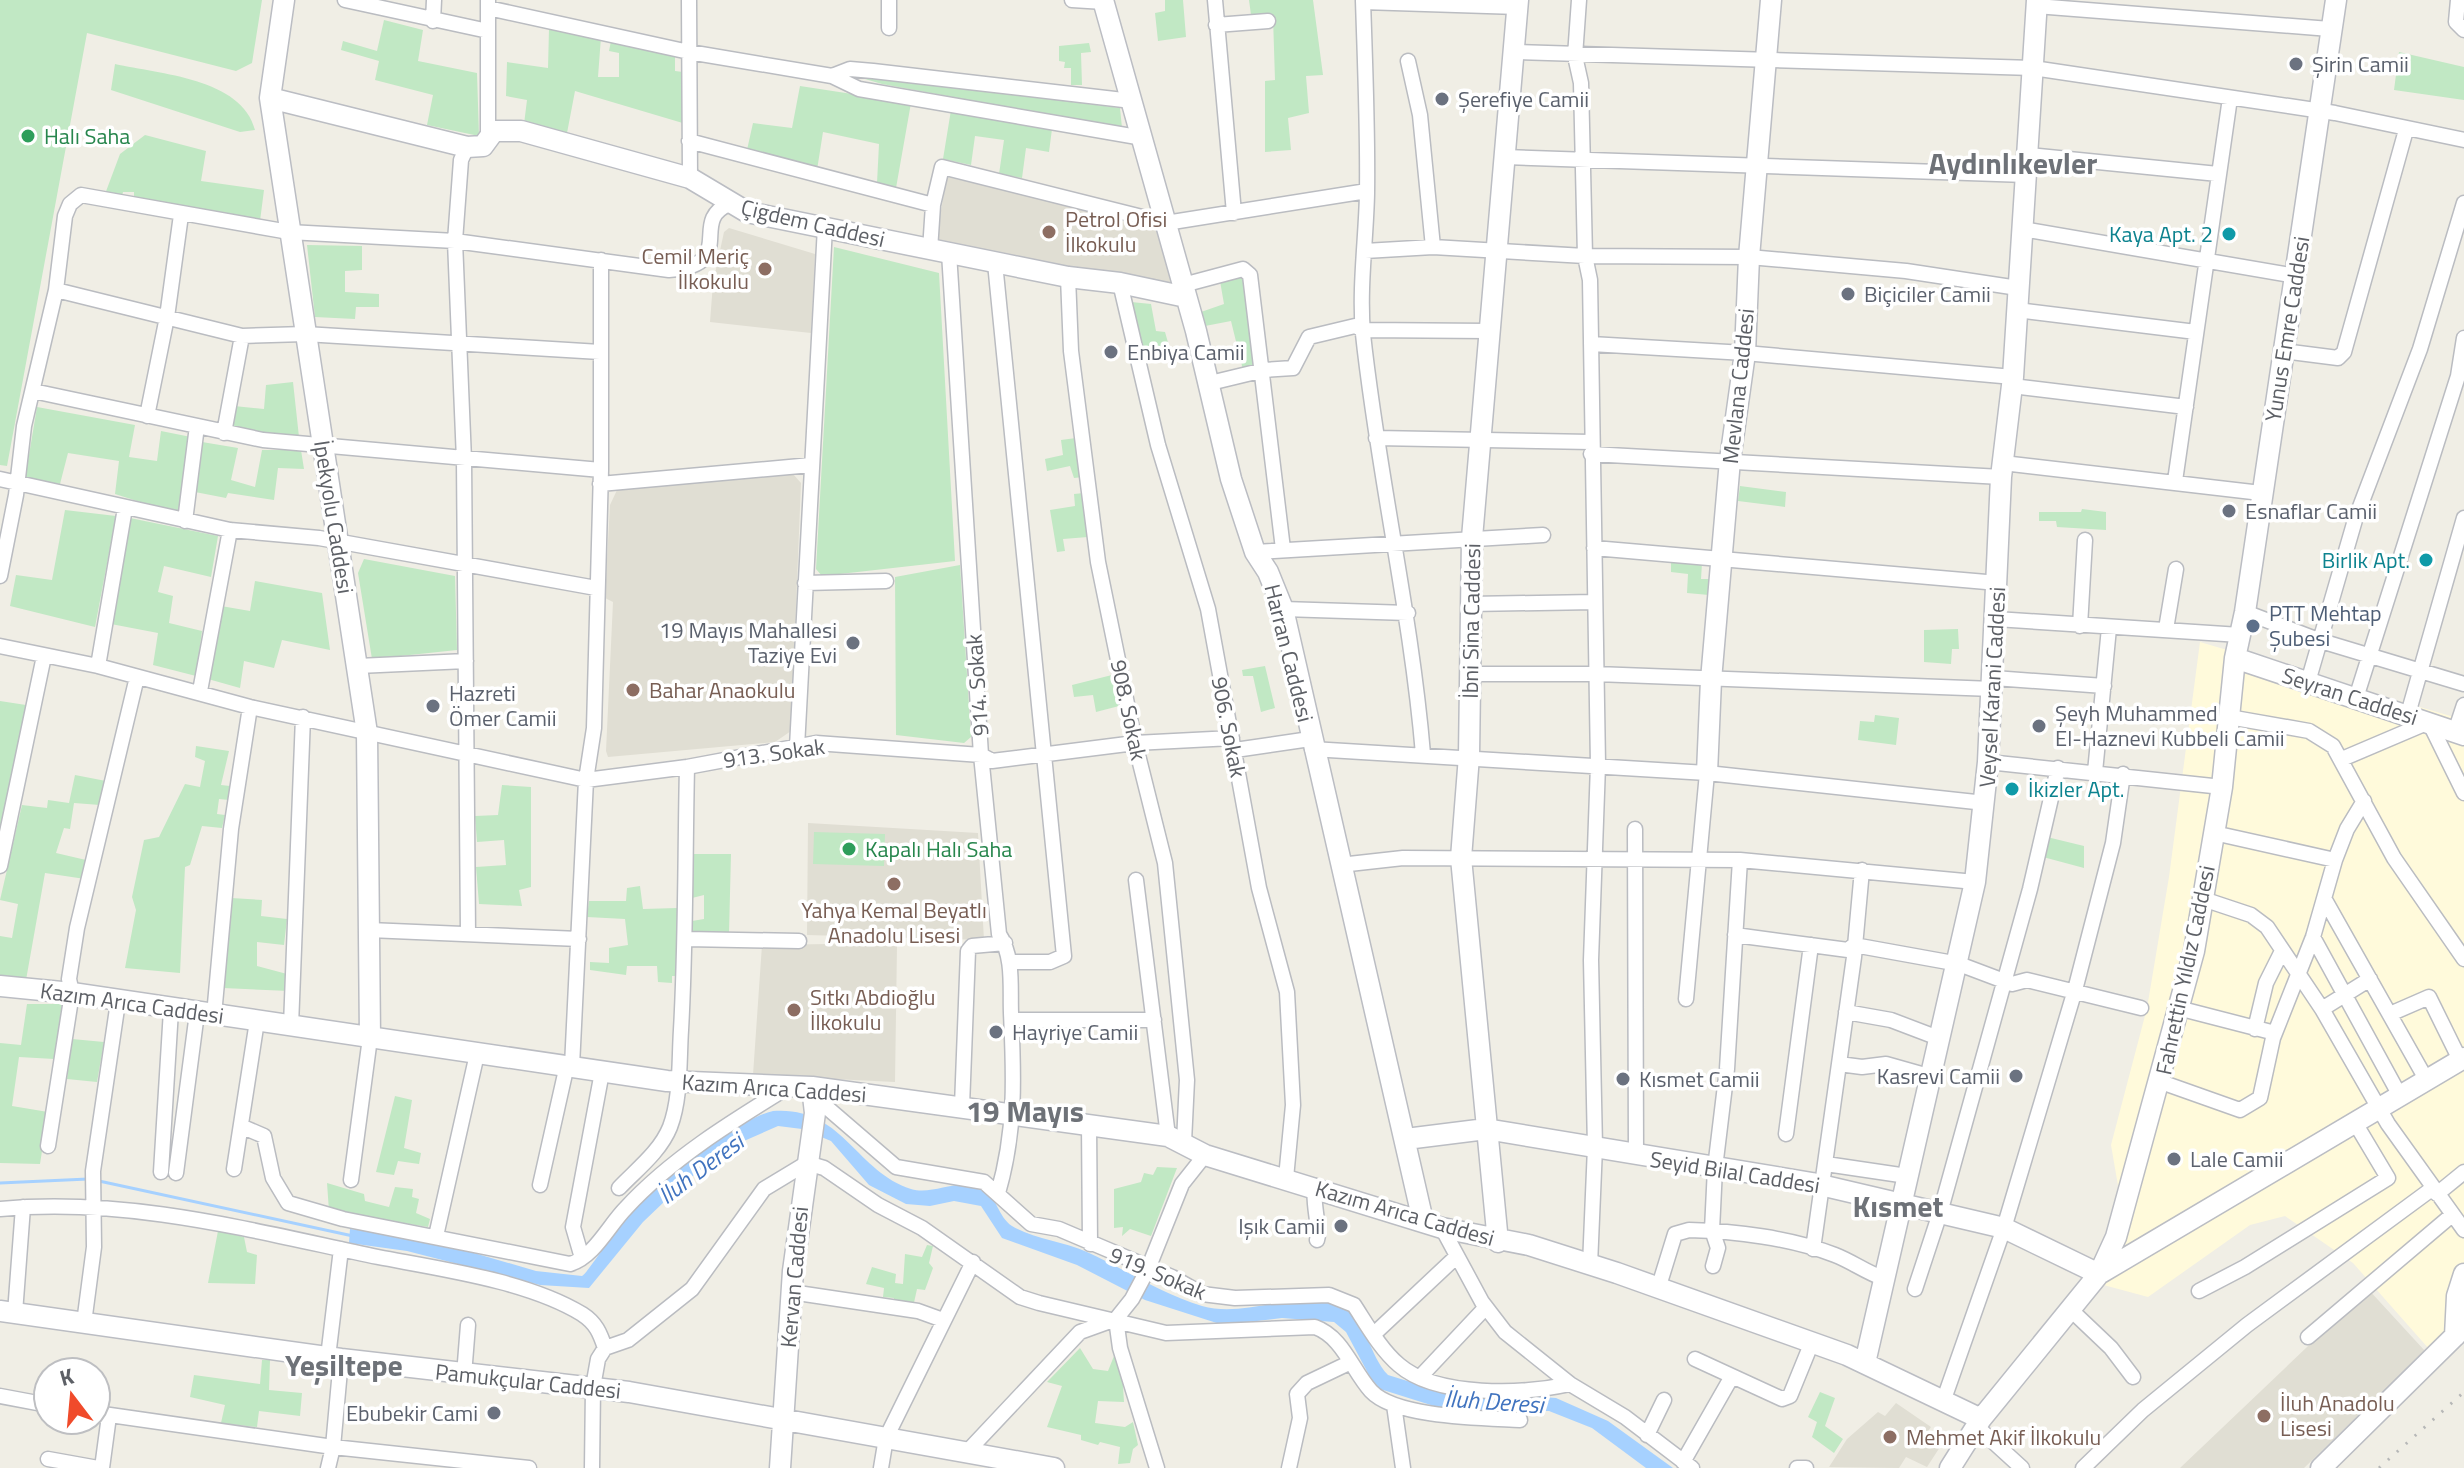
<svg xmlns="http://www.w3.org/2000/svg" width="2464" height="1468" viewBox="0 0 2464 1468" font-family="'Titillium Web',sans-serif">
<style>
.commercial{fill:#fffadb}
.education{fill:#e0ded3}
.green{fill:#c1e8c4}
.water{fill:#a6d1ff}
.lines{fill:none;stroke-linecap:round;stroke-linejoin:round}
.stream{stroke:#a6d1ff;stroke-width:3}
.street-casing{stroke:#babcc1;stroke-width:17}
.secondary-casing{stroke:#bbbdc3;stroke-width:23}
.street{stroke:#fff;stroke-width:14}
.secondary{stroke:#fff;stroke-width:20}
.rail{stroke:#b6b7b7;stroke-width:3;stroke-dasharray:2 10;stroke-linecap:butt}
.worship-dot{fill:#6b7280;stroke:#fff;stroke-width:3}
.leisure-dot{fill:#2e9e5b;stroke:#fff;stroke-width:3}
.education-dot{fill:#8d6e63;stroke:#fff;stroke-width:3}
.culture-dot{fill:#0f9aa8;stroke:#fff;stroke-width:3}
.service-dot{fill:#5c6f8a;stroke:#fff;stroke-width:3}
.labels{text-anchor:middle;stroke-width:7;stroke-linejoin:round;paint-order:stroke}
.worship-label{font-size:22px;fill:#5b616d;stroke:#fff;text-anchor:start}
.leisure-label{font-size:22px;fill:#27864d;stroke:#fff;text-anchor:start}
.education-label{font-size:22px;fill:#785e54;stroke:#fff;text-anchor:start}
.street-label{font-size:22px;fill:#5d6066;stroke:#fff}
.culture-label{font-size:22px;fill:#0d838f;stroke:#fff;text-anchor:end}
.service-label{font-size:22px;fill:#4e5e75;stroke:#fff;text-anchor:start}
.water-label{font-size:24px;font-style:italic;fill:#4073bf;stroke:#fff}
.district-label{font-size:30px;font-weight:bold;fill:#6e7278;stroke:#fff}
</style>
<rect width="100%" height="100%" fill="#f0eee5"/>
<!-- commercial -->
<path class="commercial" d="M2200 642 2464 720V1333L2437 1358 2353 1263 2285 1216 2250 1225 2148 1297 2085 1280 2121 1203 2111 1145 2147 1008 2169 877Z"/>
<!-- education -->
<path class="education" d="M947 177 1158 225 1174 279 1161 288 936 239Z
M729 228 815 254 811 333 710 322 713 283 724 232Z
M793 474 801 483 791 731 775 742 608 757 606 751 613 602 605 598 610 505 617 490Z
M808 823 978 833 984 940 807 935Z
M829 944 897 946 895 1082 753 1075 762 945Z
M2368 1289 2425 1351 2304 1468H2180Z
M1896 1403 1931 1427 1926 1434 1942 1444 1927 1467 1906 1457 1899 1468 1829 1467 1847 1439 1878 1412 1885 1416Z"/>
<!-- green -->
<path class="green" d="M0 0H262L252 63 236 71 87 33 7 466 0 465Z
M1165 0H1183L1186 37 1158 41 1155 13 1165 11Z
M1249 0H1313L1323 75 1306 76 1309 113 1288 118 1291 150 1265 152V81L1275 80 1273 17 1251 15Z
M384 20 423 30 418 61 477 73 479 136 427 125 433 95 375 80 379 61 341 50 343 41 377 51Z
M549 29 601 37 598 77H619V53L609 51 611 41 675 57V71L683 72 686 124 575 91 567 133 524 124 527 100 506 96 507 62 548 68Z
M1089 43 1091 52 1081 53 1082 85H1071V68H1064L1065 62 1059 61V46Z
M2399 52 2464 67V100L2394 90Z
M115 64C159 74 242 78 255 130L240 132 111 90Z
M866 76 1120 108 1122 128 882 84 865 79Z
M800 86 911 103 896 188 877 183 879 144 823 132 817 170 747 150 753 123 792 128Z
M951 110 1052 129 1049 152 1026 148 1022 178 999 174 1004 140 975 136 971 165 943 159Z
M145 135 206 151 201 181 264 190 260 221 134 198V192H123L122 196 105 194 120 154Z
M307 245 362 246V270L345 271V292L379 294V307H356L355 319 315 317Z
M834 247 939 273 955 561 822 576 816 569Z
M1246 275 1260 365 1243 370 1231 321 1205 326 1201 312 1224 304 1220 281Z
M1131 302 1151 304 1156 331 1165 332 1169 346 1163 347 1165 356 1146 360Z
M293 382 299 437 228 427 234 406 264 409 266 385Z
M37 407 135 425 129 457 157 461 161 431 191 437 178 514 115 494 119 461 68 453 60 484 25 479Z
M1076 438 1083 477 1074 478 1070 466 1047 471 1045 459 1063 455 1061 440Z
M202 442 238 448 231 480 255 487 262 450H301L304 469 278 468 274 500 228 493 226 498 195 492Z
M1740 486 1786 492 1785 507 1738 501Z
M1084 493 1088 537 1063 539 1065 551 1057 552 1050 510 1075 506 1074 494Z
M2082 509 2106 512V530L2057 527 2056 521H2039V512H2081Z
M65 510 116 516 95 627 10 606 16 575 52 580Z
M130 518 218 536 211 577 164 566 158 592 173 596 169 623 202 631 196 676 153 665 158 633 111 624Z
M364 559 455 576 457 650 372 659 358 573Z
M1671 560 1702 563 1701 579H1710L1709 595 1687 593 1688 574 1671 572Z
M960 565 971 737 964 743 896 735 895 577Z
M255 581 322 593 330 650 282 640 274 668 244 661 240 688 208 679 221 606 250 611Z
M1958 629 1959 649H1952L1951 664 1924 662V630Z
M1265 666 1275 708 1261 712 1253 676H1243L1242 670Z
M1112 675 1119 706 1096 712 1093 695 1074 697 1072 685Z
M0 701 26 705 4 829 0 828Z
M1875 715 1899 718 1896 745 1858 740 1860 721 1874 722Z
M196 746 229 751 221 785 230 786 229 800 219 799 217 814 225 815 222 828 202 826 190 865 185 867 180 973 125 968 136 910 132 897 144 840 159 837 185 784 200 787 205 761 195 757Z
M75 775 106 781 100 805 74 803 70 829 64 828 56 853 86 860 85 879 45 873 26 980 0 976V936L12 938 18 904 0 900 22 805 47 808 48 800 69 803Z
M502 785 531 787V887L519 890 522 906 479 904 476 867 506 865 504 840 477 842 475 816 498 815Z
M814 832 885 834 884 866 813 864Z
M2047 837 2084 846V868L2043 857Z
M692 854H731L729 933 693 936 692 921 704 919V895L692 898Z
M640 886 643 909 677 908 679 976H672V983L658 982 657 966H627L626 975 590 970V962L609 963V948L628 945 625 919 587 917 589 901H626L627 888Z
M231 898 262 900 261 916 287 919 284 945 257 942V966L287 974 289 991 223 988Z
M27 1004H62L54 1059 19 1057 12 1106 48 1112 40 1164 0 1163V1043L21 1045Z
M72 1039 104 1042 97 1082 67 1079Z
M395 1096 412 1100 404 1148 421 1153 419 1164 398 1161 394 1175 376 1172Z
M1157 1167 1177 1168 1151 1236 1130 1229 1122 1236 1123 1227 1114 1228V1189L1141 1182 1144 1173 1153 1175Z
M327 1183 364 1194 365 1201 389 1207 395 1187 413 1189 412 1197 419 1199 416 1213 430 1219 428 1227 329 1211Z
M218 1231 244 1237 247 1252 257 1255 255 1284 208 1283Z
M927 1245 933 1246 929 1263 933 1268 925 1290 917 1289 913 1307 893 1304 894 1298 883 1297 884 1288 866 1284 872 1267 896 1274 895 1283 903 1284 905 1254 922 1257Z
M1080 1348 1093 1369 1108 1371 1116 1351 1122 1370 1124 1402 1098 1401 1095 1423 1125 1427 1133 1422 1138 1445 1133 1449 1130 1463 1118 1464 1120 1447 1100 1442 1098 1445 1081 1440V1435L1047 1427 1062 1386 1047 1382Z
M262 1360H270L269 1390 302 1393 300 1416 259 1411 257 1427 221 1423 225 1405 190 1397 194 1375 260 1384Z
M1820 1392 1835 1398 1825 1426 1843 1439 1834 1453 1812 1437 1817 1422 1808 1417Z"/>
<!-- water -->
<path class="water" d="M773 1111C843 1106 855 1171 911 1189 934 1196 959 1176 982 1189 997 1196 998 1217 1012 1226 1034 1239 1063 1241 1087 1252 1126 1270 1160 1293 1202 1306 1246 1319 1296 1288 1340 1307 1367 1318 1369 1356 1388 1375L1430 1388 1556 1398 1608 1421 1673 1468H1646L1592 1428 1549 1411H1467L1434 1406 1380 1389 1370 1377 1346 1332 1334 1322 1282 1318 1223 1325 1145 1300 1077 1265 1002 1238 981 1206 954 1201 930 1206 906 1204 869 1185 831 1141 802 1129 778 1126 744 1141 687 1180 643 1222 589 1288 540 1285 407 1251 349 1243 350 1229 426 1239 536 1271 582 1276C588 1273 616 1228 625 1218 652 1186 734 1120 773 1111Z"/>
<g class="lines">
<!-- stream -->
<path class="stream" d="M99 1181 353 1236
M0 1183 88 1179"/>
<defs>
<path id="street" d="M345 0 488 31
M689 0 690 178
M1072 0 1104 2
M1215 0 1234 213
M1363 0C1365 65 1368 130 1367 194 1366 240 1359 288 1363 334 1378 475 1411 612 1423 754
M1579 0 1575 56 1581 83 1585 256 1590 280 1598 765 1591 960 1595 1147 1590 1265
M2458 0 2456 22 2464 30
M1363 2 1518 7
M2036 6 2330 29
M488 8 689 52 832 76 859 89 1143 138
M433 21 434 0
M1216 25 1268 21
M889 28V0
M1514 52 2033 68 2335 113 2464 140
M1408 61 1420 115 1433 247
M832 76 850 69 873 71 1132 101
M488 134V0
M689 141 933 205
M467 147 461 160 455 241 464 460 468 934
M2028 155 2218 174
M1505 157 2026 175
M2022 229 2296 276
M930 250 933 205 942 167 1166 223 1367 191
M1365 251 1433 247 1585 256 1749 257 1906 271 2018 288
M949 253 981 755 999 934C1014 957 1010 987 1011 1013 1014 1077 1016 1131 998 1193
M995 263 1064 956 1050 962H1009
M1068 277 1071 351 1098 562 1135 743 1165 863 1187 1080 1184 1142
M1120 283 1158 445 1208 609 1259 888 1287 992 1293 1105 1286 1178
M1183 285 1243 269 1250 275 1283 549
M56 290 242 336 305 334 600 352
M2017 310 2196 332
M1591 344 1745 353 2013 377
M2283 351 2338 358 2344 352 2406 130
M1206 384 1264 370 1293 368 1309 337 1355 326 1363 330 1489 331
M2012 386 2186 407
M33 391 263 440 601 470
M147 416 167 317 181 215
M224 433 242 336
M1376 438 1591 442
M1591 454 2001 477
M2003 463 2261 493
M0 479 230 530 319 538 596 588
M2175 481 2230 98
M600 484 811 465
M185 521 197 426
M1594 548 1998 583
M1255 552 1543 535
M0 576 16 495 24 426 56 290 65 216 70 204 81 195 289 232 455 241 669 270C740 265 687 220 730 204
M805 583 886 581
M1470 604 1595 602
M1283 609 1408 613
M2245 612 2321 641 2464 684
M1996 619 2240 635
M2080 626 2085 540
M2166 629 2176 569
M0 646 98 666 250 707 586 780 687 767 816 743 981 755 992 761 1135 743 1232 738
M98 666 125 508
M358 666 466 661
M1470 674H1596L1993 689
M1994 678 2104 686
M2308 682 2355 520 2420 349 2464 203
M200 691 230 530
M2356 698 2458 376 2464 338
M2408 714 2464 518
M2229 717 2309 731 2333 746 2394 858 2464 959
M2455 732 2464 705
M797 747 825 227
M1312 749 1707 773 1985 803
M1235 750 1310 739
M2342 759 2429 722 2464 793
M1988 762 2222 787
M2095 772 2109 628
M1635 829 1636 1156
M2214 833 2335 860
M1340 865 1403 858 1740 860 1975 882
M0 866 44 656
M1136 880 1168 1136
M2203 899 2251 915 2267 927 2322 1009 2388 1124 2464 1230
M2325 900 2426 1079
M369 930 579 939
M1735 935 1848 950 1854 945 1959 964 2012 984 2027 980 2141 1008
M2313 937 2399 1094
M686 939 799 941
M1686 999 1707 773
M2178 1008 2275 1033
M2322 1009 2370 979
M1846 1012 1891 1020 1941 1039
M2390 1014 2429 997 2460 1060
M214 1015 231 829 250 707
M1012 1020H1154
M291 1026 303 717
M2255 1029 2266 983 2282 951
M1839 1064 1862 1067 1886 1064 1932 1077
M572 1066 586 780 594 728 601 470V260
M2161 1082 2240 1110 2260 1098 2273 1038 2313 937 2335 860 2347 829 2364 801
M815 1091 824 1105 896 1167 984 1182 1031 1224 1059 1229 1172 1277 1202 1294 1235 1298 1329 1295 1354 1305C1367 1325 1381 1350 1399 1365 1437 1398 1524 1394 1570 1384
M962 1106 968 951 972 946 1005 943
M1089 1124 1090 1244
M243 1127 264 1136 273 1178 288 1203 343 1219 570 1264C594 1257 609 1225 626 1208 672 1158 733 1121 790 1086
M1786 1134 1811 945
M48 1146 72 993 69 979 77 928 137 677
M1826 1164 1907 1176
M234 1169 257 1021
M161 1172 171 1010
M176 1173 197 1013
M351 1180 370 1038
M540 1185 567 1065
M1315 1186C1312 1204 1321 1229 1317 1240
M619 1188C636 1170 660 1152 670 1127 681 1098 679 1061 681 1030 686 942 685 855 687 767
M2437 1194 2464 1172
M0 1209C129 1197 253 1231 378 1257 441 1269 528 1281 582 1314 596 1323 600 1333 605 1348
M1442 1228 1482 1302 1505 1332 1570 1384 1625 1417 1692 1468
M436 1236 477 1054
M1813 1249 1854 957 1862 870
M582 1258 573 1227 602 1072
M1713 1266 1718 1248 1712 1230 1715 1168 1727 1069 1740 860
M1658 1289 1675 1234 1689 1230C1735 1231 1791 1238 1835 1255 1853 1262 1865 1272 1885 1279
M1915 1289 1940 1213 2030 889 2058 768
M2199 1291 2245 1267 2388 1178 2354 1121
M791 1292 918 1311 943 1320
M2071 1310 2111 1348 2133 1377
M15 1313 23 1207
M1116 1319 1120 1348 1157 1468
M84 1323 94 1247 93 1171 118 1002
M1374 1334 1457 1256
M2308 1337 2452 1215
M328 1357 341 1249
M1695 1359 1782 1399 1790 1396 1812 1342
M464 1375 468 1325
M1421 1376 1486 1307
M0 1396 48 1405
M1944 1399 2004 1228 2075 990 2113 843 2123 774
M1394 1405 1403 1468
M96 1413 333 1447 529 1468
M1976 1426 2022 1468
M1647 1435 1664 1400
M966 1453 1080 1332 1116 1319 1132 1299 1148 1269 1182 1184 1205 1155
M48 1459 98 1468
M1683 1462 1731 1378
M102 1468 109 1416
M328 1468 333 1447 341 1359
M592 1468 593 1387 598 1359 605 1348 628 1340 692 1289 764 1189 807 1163 824 1168 878 1205 922 1228 1020 1297 1039 1303 1166 1333 1315 1327C1343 1337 1352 1370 1371 1391 1396 1418 1484 1418 1520 1420
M881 1468 886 1438 973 1262
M1289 1468 1300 1418 1297 1394 1307 1383 1351 1362
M1797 1468H1806
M2083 1468 2143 1410 2247 1325 2433 1188"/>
<path id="secondary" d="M284 0 270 98 367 733 370 1038
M1103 0 1196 331 1231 479 1255 552 1268 572 1283 609 1423 1221
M270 98 467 147 483 146 494 131H521L690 178 747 212 1068 277 1120 283 1186 297
M2235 658 2464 735
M1707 773 1711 680 1730 460 1745 353 1749 257 1771 0
M0 986 72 993 667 1081 812 1087 1168 1136 1205 1155 1442 1228 1529 1245 1617 1273 1847 1355 1981 1419
M1406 1139 1486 1129 1812 1183 2004 1228 2099 1274
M1498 1242 1461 858 1469 756 1472 538 1518 0
M2099 1274 2116 1237 2194 951 2222 787 2235 658 2245 612 2336 0
M0 1311 341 1359 629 1392 1054 1468
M2455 1336 2457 1296 2464 1274
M1865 1363 1975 882 1988 762 2001 477 2013 377 2037 0
M780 1468 793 1271 815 1113 812 1087
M1950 1468 1981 1419 2099 1274 2464 1058
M2321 1468 2464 1327"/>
</defs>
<!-- street casing -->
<use href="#street" class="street-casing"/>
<!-- secondary casing -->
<use href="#secondary" class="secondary-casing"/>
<!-- street -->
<use href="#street" class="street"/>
<!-- secondary -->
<use href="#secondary" class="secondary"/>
<!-- rail -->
<path class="rail" d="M2379 1468 2464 1392"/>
</g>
<!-- markers -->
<g class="worship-dot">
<circle cx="2296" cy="64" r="8"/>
<circle cx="1442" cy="99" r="8"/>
<circle cx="1848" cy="294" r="8"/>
<circle cx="1111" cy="352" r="8"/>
<circle cx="2229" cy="511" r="8"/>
<circle cx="853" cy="643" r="8"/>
<circle cx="433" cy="706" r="8"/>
<circle cx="2039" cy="726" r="8"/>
<circle cx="996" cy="1032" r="8"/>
<circle cx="2016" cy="1076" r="8"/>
<circle cx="1623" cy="1079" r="8"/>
<circle cx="2174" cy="1159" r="8"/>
<circle cx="1341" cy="1226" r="8"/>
<circle cx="494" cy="1413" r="8"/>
</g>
<g class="leisure-dot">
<circle cx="28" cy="136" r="8"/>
<circle cx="849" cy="849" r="8"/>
</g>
<g class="education-dot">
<circle cx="1049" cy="232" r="8"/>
<circle cx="765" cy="269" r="8"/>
<circle cx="633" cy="690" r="8"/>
<circle cx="894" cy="884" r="8"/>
<circle cx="794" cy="1010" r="8"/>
<circle cx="2264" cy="1416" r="8"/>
<circle cx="1890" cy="1437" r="8"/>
</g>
<g class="culture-dot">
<circle cx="2229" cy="234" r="8"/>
<circle cx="2426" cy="560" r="8"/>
<circle cx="2012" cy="789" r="8"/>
</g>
<circle class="service-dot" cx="2253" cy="626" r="8"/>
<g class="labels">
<!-- worship labels -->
<g class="worship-label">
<text x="2312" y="72">Şirin Camii</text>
<text x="1458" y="107">Şerefiye Camii</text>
<text x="1864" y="302">Biçiciler Camii</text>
<text x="1127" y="360">Enbiya Camii</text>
<text x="2245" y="519">Esnaflar Camii</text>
<text x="837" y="638" text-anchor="end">19 Mayıs Mahallesi<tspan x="837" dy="25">Taziye Evi</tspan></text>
<text x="449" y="701">Hazreti<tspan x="449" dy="25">Ömer Camii</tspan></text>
<text x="2055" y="721">Şeyh Muhammed<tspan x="2055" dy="25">El-Haznevi Kubbeli Camii</tspan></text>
<text x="1012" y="1040">Hayriye Camii</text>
<text x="2000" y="1084" text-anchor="end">Kasrevi Camii</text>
<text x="1639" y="1087">Kısmet Camii</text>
<text x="2190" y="1167">Lale Camii</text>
<text x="1325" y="1234" text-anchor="end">Işık Camii</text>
<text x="478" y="1421" text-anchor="end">Ebubekir Cami</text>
</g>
<!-- leisure labels -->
<g class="leisure-label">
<text x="44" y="144">Halı Saha</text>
<text x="865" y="857">Kapalı Halı Saha</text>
</g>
<!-- education labels -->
<g class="education-label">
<text x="1065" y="227">Petrol Ofisi<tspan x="1065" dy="25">İlkokulu</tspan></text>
<text x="749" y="264" text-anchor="end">Cemil Meriç<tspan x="749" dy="25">İlkokulu</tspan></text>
<text x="649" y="698">Bahar Anaokulu</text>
<text x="894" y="918" text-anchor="middle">Yahya Kemal Beyatlı<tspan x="894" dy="25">Anadolu Lisesi</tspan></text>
<text x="810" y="1005">Sıtkı Abdioğlu<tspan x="810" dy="25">İlkokulu</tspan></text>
<text x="2280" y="1411">İluh Anadolu<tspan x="2280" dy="25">Lisesi</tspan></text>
<text x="1906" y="1445">Mehmet Akif İlkokulu</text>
</g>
<!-- street labels -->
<g class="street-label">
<text transform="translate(813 223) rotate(13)" y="8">Çigdem Caddesi</text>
<text transform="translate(2287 329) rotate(-81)" y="8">Yunus Emre Caddesi</text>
<text transform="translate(1738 386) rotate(-84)" y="8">Mevlana Caddesi</text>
<text transform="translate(334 517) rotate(81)" y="8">İpekyolu Caddesi</text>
<text transform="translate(1471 621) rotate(-89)" y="8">İbni Sina Caddesi</text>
<text transform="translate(1289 653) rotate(76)" y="8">Harran Caddesi</text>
<text transform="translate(977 685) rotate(-94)" y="8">914. Sokak</text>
<text transform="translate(1992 687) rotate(-87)" y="8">Veysel Karani Caddesi</text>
<text transform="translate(2350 696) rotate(18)" y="8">Seyran Caddesi</text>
<text transform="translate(1129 710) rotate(78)" y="8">908. Sokak</text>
<text transform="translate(1229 727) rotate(79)" y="8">906. Sokak</text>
<text transform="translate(774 753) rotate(-8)" y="8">913. Sokak</text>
<text transform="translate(2185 970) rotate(-78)" y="8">Fahrettin Yıldız Caddesi</text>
<text transform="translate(132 1003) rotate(8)" y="8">Kazım Arıca Caddesi</text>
<text transform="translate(774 1088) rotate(4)" y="8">Kazım Arıca Caddesi</text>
<text transform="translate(1735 1172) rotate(9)" y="8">Seyid Bilal Caddesi</text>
<text transform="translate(1405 1213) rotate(16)" y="8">Kazım Arıca Caddesi</text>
<text transform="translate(1158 1273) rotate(23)" y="8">919. Sokak</text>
<text transform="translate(794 1277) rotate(-85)" y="8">Kervan Caddesi</text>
<text transform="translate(528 1381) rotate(6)" y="8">Pamukçular Caddesi</text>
</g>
<!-- culture labels -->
<g class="culture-label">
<text x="2213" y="242">Kaya Apt. 2</text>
<text x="2410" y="568">Birlik Apt.</text>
<text x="2028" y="797" text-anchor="start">İkizler Apt.</text>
</g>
<!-- service labels -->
<g class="service-label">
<text x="2269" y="621">PTT Mehtap<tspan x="2269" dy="25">Şubesi</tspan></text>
</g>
<!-- water labels -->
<g class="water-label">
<text transform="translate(701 1169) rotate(-37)" y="8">İluh Deresi</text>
<text transform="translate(1494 1402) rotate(4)" y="8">İluh Deresi</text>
</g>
<!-- district labels -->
<g class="district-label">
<text x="2013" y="174">Aydınlıkevler</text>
<text x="1025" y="1122">19 Mayıs</text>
<text x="1898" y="1217">Kısmet</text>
<text x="344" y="1376">Yeşiltepe</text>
</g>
</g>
<!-- north arrow -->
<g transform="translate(72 1396) rotate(344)"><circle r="38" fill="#ffffff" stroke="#bebfc2" stroke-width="2"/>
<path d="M0-6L14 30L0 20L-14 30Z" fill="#f04b2b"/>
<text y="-12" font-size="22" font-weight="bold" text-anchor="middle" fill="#5d6066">K</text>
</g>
</svg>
